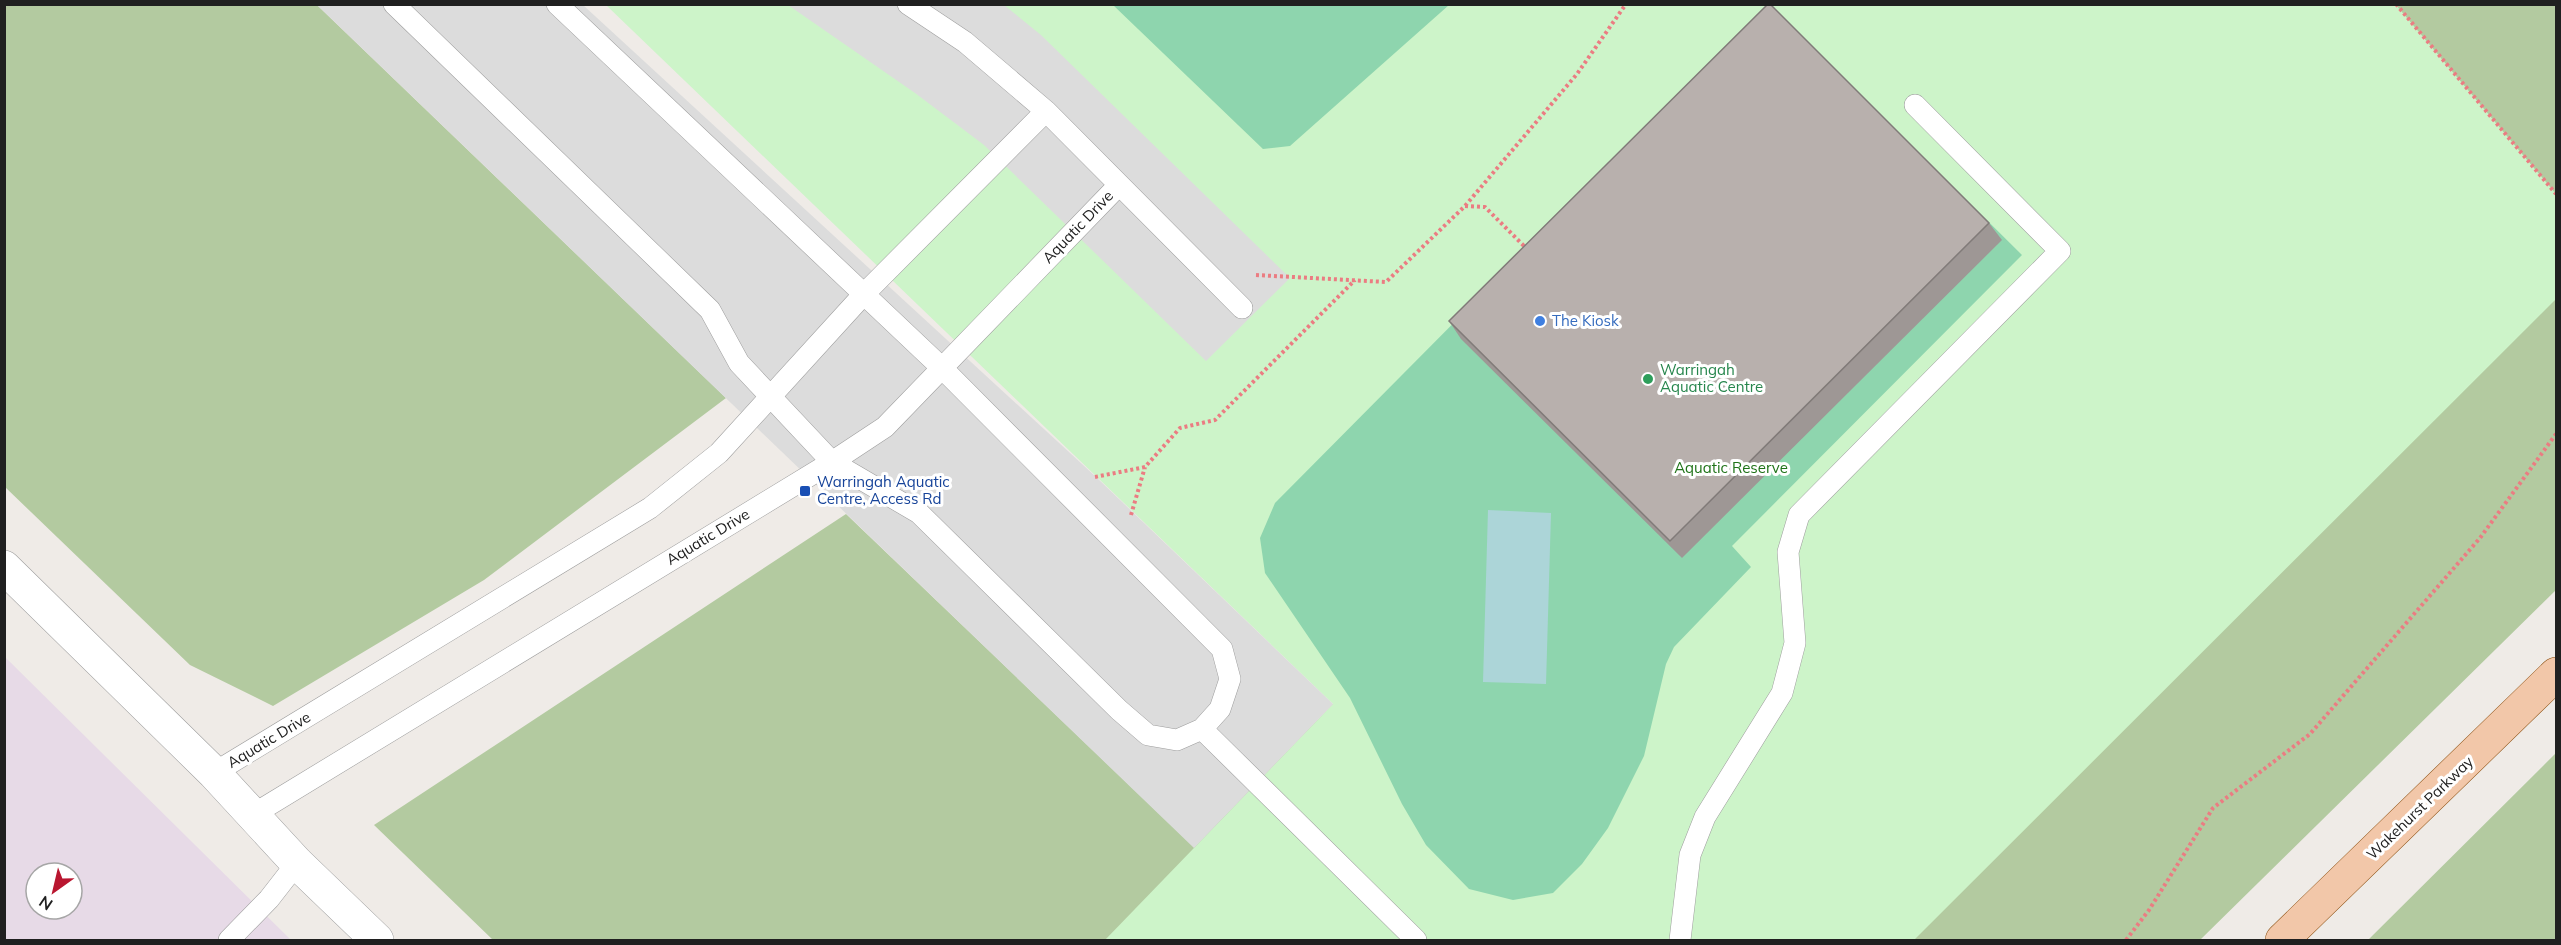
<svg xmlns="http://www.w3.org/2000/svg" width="2561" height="945" viewBox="0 0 2561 945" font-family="Mulish,sans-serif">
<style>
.industrial{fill:#e7dae7;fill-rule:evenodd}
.forest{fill:#b3caa0}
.park{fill:#cdf4c9}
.pitch{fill:#8ed5ae}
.parking{fill:#dcdcdc}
.water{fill:#acd5d8}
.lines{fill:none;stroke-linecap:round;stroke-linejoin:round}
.lane-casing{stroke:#9d9d9d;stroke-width:22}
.street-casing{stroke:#9d9d9d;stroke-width:34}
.primary-casing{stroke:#8b4f10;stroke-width:34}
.path{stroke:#eb7c82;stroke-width:4;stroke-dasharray:3 3;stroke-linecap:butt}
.lane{stroke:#fff;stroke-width:21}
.street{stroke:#fff;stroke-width:33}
.primary{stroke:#f2c7a9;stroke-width:33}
.wall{fill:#9e9795}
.building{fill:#b8b0ad;stroke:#817b79;stroke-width:1.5}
.shop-dot{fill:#3f7fe0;stroke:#fff;stroke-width:2}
.leisure-dot{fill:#2e9e5b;stroke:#fff;stroke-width:2}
.transit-dot{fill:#1a4fb4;stroke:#fff;stroke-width:2}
.labels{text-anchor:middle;stroke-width:6;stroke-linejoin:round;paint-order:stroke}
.street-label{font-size:15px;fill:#202020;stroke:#fff}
.shop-label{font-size:15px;fill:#366cbe;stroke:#fff;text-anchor:start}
.leisure-label{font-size:15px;fill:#27864d;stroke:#fff;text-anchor:start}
.park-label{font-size:15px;fill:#1f7318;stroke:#fff}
.transit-label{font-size:15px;fill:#164399;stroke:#fff;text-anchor:start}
</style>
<rect width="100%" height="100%" fill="#efebe7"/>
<!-- industrial -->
<path class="industrial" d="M5 657 291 940H5ZM36 873H72V909H36Z"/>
<!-- forest -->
<path class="forest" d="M4 5H317L726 398 484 580 273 706 190 665 5 487Z
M1836 5H2556V590L2200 940H493L374 825 846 514 1194 847 1333 704Z
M2556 753V940H2368Z"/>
<!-- park -->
<path class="park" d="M606 5H2396L2556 194V299L1914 940H1105L1333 704Z"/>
<!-- pitch -->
<path class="pitch" d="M1113 5H1449L1290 146 1263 149Z
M1774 9 2022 255 1732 546 1751 567 1674 647 1666 664 1644 756 1608 828 1582 864 1553 893 1513 900 1469 889 1426 845 1402 804 1350 698 1265 573 1260 538 1275 503 1527 249Z"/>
<!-- parking -->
<path class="parking" d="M317 5H583L1095 476 1333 704 1194 848Z
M788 5H1004L1041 35 1290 278 1206 361 984 145 915 93Z"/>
<!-- water -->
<path class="water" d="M1488 510 1551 513 1546 684 1483 682Z"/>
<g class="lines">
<defs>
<path id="lane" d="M394 4 710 310 739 363 832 462 919 513 1119 710 1148 735 1177 740 1202 729 1220 709 1230 679 1222 649 942 368 557 4
M908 4 965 42 1046 111 1242 308
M1202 729 1416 940
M214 773 650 508 719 453 863 295 1046 111
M254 814 832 462 885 427 1119 185
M229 940 269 899 297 863
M1680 940 1690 855 1705 817 1782 693 1795 643 1788 552 1799 515 2060 251 1915 105"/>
<path id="street" d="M4 567 214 773 297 863 377 940"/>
<path id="primary" d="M2282 940 2556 674"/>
</defs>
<!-- lane casing -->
<use href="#lane" class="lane-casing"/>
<!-- street casing -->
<use href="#street" class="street-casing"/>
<!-- primary casing -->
<use href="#primary" class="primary-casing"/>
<!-- path -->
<path class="path" d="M2396 4 2556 194
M1465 206 1485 207 1526 248
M1256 275 1386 282 1465 206 1577 74 1626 4
M1095 477 1145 467 1180 428 1215 420 1355 280
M1131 515 1145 467
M2126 940 2149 910 2213 808 2310 734 2480 538 2556 434"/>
<!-- lane -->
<use href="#lane" class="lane"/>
<!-- street -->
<use href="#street" class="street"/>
<!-- primary -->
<use href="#primary" class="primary"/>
</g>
<!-- wall -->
<path class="wall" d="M1989 223 2002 240 1682 558 1461 339 1449 321Z"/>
<!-- building -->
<path class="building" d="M1768 4H1770L1989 223 1670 541 1449 321Z"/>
<!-- markers -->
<circle class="shop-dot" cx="1540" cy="321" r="6"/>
<circle class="leisure-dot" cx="1648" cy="379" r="6"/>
<rect class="transit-dot" x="799" y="485" width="12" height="12" rx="3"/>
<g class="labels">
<!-- street labels -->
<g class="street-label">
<text transform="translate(1078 227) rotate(-46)" y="5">Aquatic Drive</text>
<text transform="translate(708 537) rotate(-31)" y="5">Aquatic Drive</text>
<text transform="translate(269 740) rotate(-31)" y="5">Aquatic Drive</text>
<text transform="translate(2420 808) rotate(-44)" y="5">Wakehurst Parkway</text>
</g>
<!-- shop labels -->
<g class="shop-label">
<text x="1552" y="326">The Kiosk</text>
</g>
<!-- leisure labels -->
<g class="leisure-label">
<text x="1660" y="375">Warringah<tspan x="1660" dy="17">Aquatic Centre</tspan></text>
</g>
<!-- park labels -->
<g class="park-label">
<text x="1731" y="473">Aquatic Reserve</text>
</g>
<!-- transit labels -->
<g class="transit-label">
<text x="817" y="487">Warringah Aquatic<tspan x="817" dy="17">Centre, Access Rd</tspan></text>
</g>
</g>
<!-- border -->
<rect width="2561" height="945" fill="none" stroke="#202020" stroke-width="12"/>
<!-- north arrow -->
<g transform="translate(54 891) rotate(214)"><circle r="28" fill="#ffffff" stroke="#a6a6a6" stroke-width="1.5"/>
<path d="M0-4.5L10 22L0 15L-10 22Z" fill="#b91630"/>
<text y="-9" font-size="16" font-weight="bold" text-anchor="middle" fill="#202020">N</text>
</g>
</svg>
